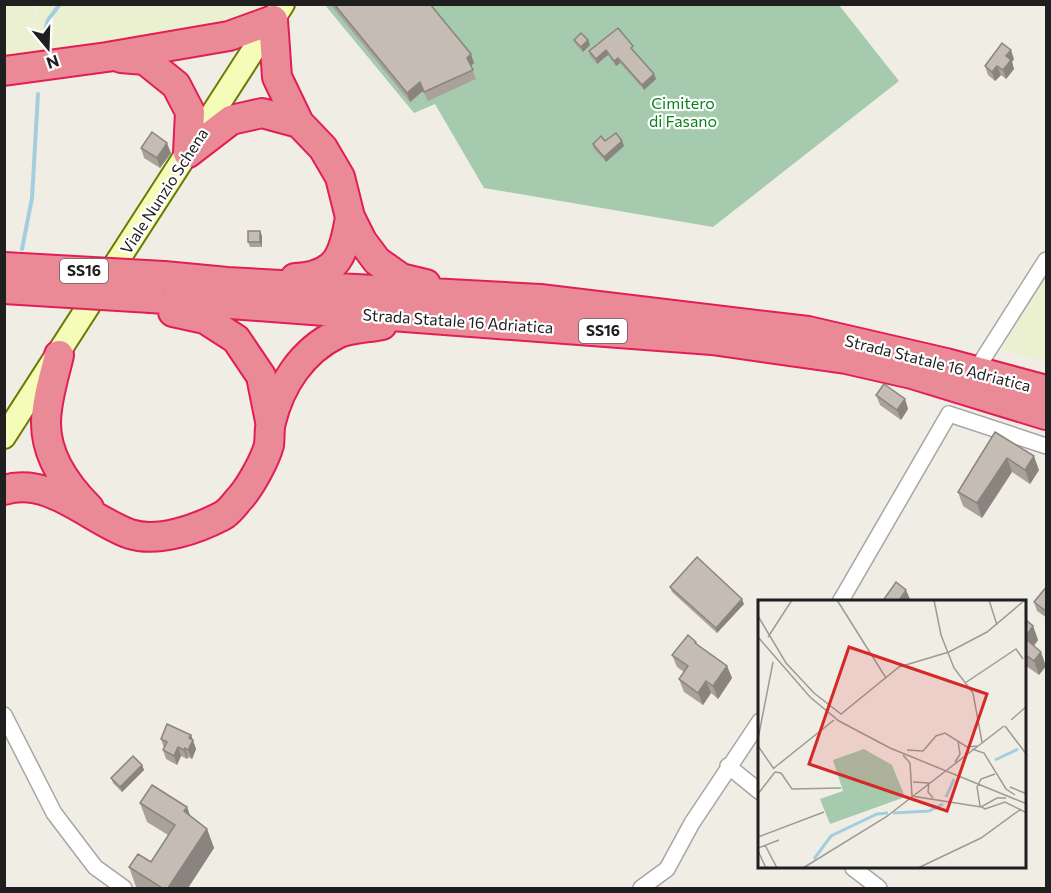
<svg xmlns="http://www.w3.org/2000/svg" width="1051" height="893" viewBox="0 0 1051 893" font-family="Commissioner,sans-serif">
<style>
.farmland{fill:#ebf0d0}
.cemetery{fill:#a5caad}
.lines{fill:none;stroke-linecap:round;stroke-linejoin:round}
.stream{stroke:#a4cee0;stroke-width:4}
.street-casing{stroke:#a6a6a6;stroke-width:18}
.secondary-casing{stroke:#677c00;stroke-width:26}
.highway-casing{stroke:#e21e55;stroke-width:32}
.street{stroke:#fff;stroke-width:15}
.secondary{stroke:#f4fcb7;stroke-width:22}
.highway{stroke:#ea8a96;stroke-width:28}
.highway-bridge-casing{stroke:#e21e55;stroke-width:32;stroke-linecap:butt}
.highway-bridge{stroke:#ea8a96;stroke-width:28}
.wall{fill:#a9a29b}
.shaded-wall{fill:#8a847e}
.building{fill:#c5bcb4;stroke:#8a847e;stroke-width:1.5}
.labels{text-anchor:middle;stroke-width:4.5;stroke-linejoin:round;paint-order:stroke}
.shield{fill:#fff;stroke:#626262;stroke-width:1.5}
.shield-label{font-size:15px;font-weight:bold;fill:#1f1f1f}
.park-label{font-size:16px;fill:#078319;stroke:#fff}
.street-label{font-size:16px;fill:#1f1f1f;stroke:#fff}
.inset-river{fill:none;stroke:#a4cee0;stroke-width:3}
.inset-road{fill:none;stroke:#9c9b96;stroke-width:1.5}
.view{fill:#d62828;fill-opacity:0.15;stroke:#d62828;stroke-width:3}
.inset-edge{fill:none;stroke:#1f1f1f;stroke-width:3}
</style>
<rect width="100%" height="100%" fill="#f0ede5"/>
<!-- farmland -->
<path class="farmland" d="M4 5H34V47L37 5H263L255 16 34 61 5 65Z
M1046 277V362L1002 349Z"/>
<!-- cemetery -->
<path class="cemetery" d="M325 5H839L899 81 713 227 484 188 435 104 414 113Z"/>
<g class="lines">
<!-- stream -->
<path class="stream" d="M42 41 48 20 60 4
M22 249 32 198 38 94"/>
<defs>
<path id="street" d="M983 359 1046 260
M840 602 949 414 1046 446
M4 715 54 813 95 867 124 888
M728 766 760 792
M853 868 879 888
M641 888 667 869 692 823 760 721"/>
<path id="secondary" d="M4 437 283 4"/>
<path id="highway" d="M121 58 145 60 176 85 190 112 188 153
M4 71 107 57 229 36 273 20 277 77 299 123 323 148 340 177 350 217 362 241 377 261 401 278 426 284
M188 153 231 120 262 113 299 123
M164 276 227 282 540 299 808 331 946 363 1046 390
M295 278C338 276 344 254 350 217
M151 298 712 340 846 359 912 374 1046 415
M173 312 205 319 236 339 261 376 270 421
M59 355C54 377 46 400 46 423 46 456 67 486 89 508
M4 490C50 476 90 520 130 534 158 543 197 529 222 516 230 512 235 503 241 497 251 485 265 460 269 445 270 437 269 429 271 422 280 385 302 351 337 334 349 328 368 328 382 325"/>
</defs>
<!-- street casing -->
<use href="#street" class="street-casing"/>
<!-- secondary casing -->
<use href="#secondary" class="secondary-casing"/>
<!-- highway casing -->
<use href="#highway" class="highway-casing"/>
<!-- street -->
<use href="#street" class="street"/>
<!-- secondary -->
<use href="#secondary" class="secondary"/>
<!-- highway -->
<use href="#highway" class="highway"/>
<defs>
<path id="highway-bridge" d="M4 267 164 276
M4 289 151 298"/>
</defs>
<!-- highway-bridge casing -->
<use href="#highway-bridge" class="highway-bridge-casing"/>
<!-- highway-bridge -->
<use href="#highway-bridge" class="highway-bridge"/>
</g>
<!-- wall -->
<path class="wall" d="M330 4H430L474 63 471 66 476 79 428 101 423 91 410 102Z
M574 40H588L590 45 583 52 576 45Z
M589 51H635L634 52 656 79 644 90 620 63 616 66 608 55 597 64 590 56Z
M1014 59 1012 62 1014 69 1006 79 1001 75 995 81 988 75 985 66Z
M605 141H622L624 146 606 162 594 149 593 144Z
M141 148 171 153 160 168 144 158Z
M260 231 262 236V247H250L248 242Z
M876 395 905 399 908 409 901 420 880 405Z
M995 432 1039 470 1030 484 1012 472 982 518 963 506 958 492Z
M1047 586V618L1037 611 1034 602Z
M670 587 744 604 717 633 672 592Z
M1026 620 1033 626 1038 640 1034 646 1046 666 1039 675 1026 666Z
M696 642 697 645 727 666 732 678 718 699 711 693 703 705 684 692 679 679 684 672 677 667 672 655Z
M191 735 196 749 192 759 188 757 187 759 181 756 177 765 166 759 163 750 164 748 161 739Z
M142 765 144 770 122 792 113 783 111 778Z
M140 803 187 807 190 816 207 829 214 848 188 888H139L136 887 129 867 151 862 168 835 147 822Z"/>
<!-- shaded-wall -->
<path class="shaded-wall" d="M588 40 590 45 583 52 581 47Z
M606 50 608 55 597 64 596 59Z
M1011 50 1014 59 1012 62 1014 69 1006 79 1003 70 1006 56Z
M471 54 474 63 470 67 467 58Z
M618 58 620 63 616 66 614 61Z
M997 66 1001 75 995 81 992 72Z
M654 74 656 79 644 90 642 85Z
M420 82 423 91 410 102 407 93Z
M622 141 624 146 606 162 604 157Z
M167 143 171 153 160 168 157 158Z
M260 231 262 236V247L260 242Z
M905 399 908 409 901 420 897 410Z
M1034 456 1039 470 1030 484 1025 470Z
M1007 458 1012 472 982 518 977 503Z
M906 590 910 599 908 602H898Z
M742 599 744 604 717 633 716 628Z
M1033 626 1038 640 1029 652 1026 643V636Z
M1041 652 1046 666 1039 675 1034 661Z
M727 666 732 678 718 699 713 686Z
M706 681 711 693 703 705 698 693Z
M191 735 196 749 192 759 188 750 189 738Z
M178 747 181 756 177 765 174 756Z
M185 748 188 757 187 759 184 750Z
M142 765 144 770 122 792 120 787Z
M187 807 194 826 184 811Z
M207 829 214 848 188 888H168Z"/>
<!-- building -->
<path class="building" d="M334 4H430L471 54 467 58 473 70 424 92 420 82 407 93Z
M618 28 633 46 631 48 654 74 642 85 618 58 614 61 606 50 596 59 589 51Z
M581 33 588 40 581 47 574 40Z
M1002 43 1011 50 1006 56 1011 60 1003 70 997 66 992 72 985 66Z
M152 132 167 143 157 158 141 148Z
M616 133 622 141 604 157 593 144 601 136 605 141Z
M248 231H260V242H248Z
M884 384 905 399 897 410 876 395Z
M995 432 1034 456 1025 470 1007 458 977 503 958 492Z
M697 557 742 599 716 628 670 587Z
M896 582 906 590 898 602H882Z
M1047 586V612L1034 602Z
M1026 620 1033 626 1026 636Z
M688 635 696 642 695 643 727 666 713 686 706 681 698 693 679 679 688 666 672 655Z
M1026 639 1041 652 1034 661 1026 655Z
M167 724 191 735 189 738 193 740 188 750 185 748 184 750 178 747 174 756 163 750 167 742 161 739Z
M133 756 142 765 120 787 111 778Z
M152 785 187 807 184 811 207 829 168 888H162L129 867 138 854 151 862 175 825 140 803Z"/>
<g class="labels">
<!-- shield labels -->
<g class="shield">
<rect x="60" y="259" width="48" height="24" rx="4.5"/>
<rect x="579" y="319" width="48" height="24" rx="4.5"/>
</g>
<g class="shield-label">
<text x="84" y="276">SS16</text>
<text x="603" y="336">SS16</text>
</g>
<!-- park labels -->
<g class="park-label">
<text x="683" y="109">Cimitero<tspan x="683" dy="18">di Fasano</tspan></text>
</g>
<!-- street labels -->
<g class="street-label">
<text transform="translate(164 191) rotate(-57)" y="6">Viale Nunzio Schena</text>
<text transform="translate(458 321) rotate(4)" y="6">Strada Statale 16 Adriatica</text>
<text transform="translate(938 363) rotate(14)" y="6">Strada Statale 16 Adriatica</text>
</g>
</g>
<!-- overview -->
<g transform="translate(758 600)">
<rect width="268" height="268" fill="#f0ede5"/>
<path d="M106 149 134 165 147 197 72 224 62 199 85 191 75 160Z" fill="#a5caad"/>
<path class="inset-river" d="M237 160 260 149M188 197 196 179M135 213 171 211 185 204M56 259 73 236 119 214 130 213"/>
<path class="inset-road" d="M79 0 128 78M176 0 183 35 196 68 215 93 224 142M231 0 239 25M0 16 28 63 56 93 83 114 141 67 191 52 229 32 267 0M0 37 52 97 81 121 132 148 269 204M10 37 34 0M207 83 258 49 265 59M253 120 269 106M247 126 269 155M0 139 15 62M0 146 16 169M214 149 226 153 248 189 257 195M149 150 165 151 178 136 187 133 209 147 219 146M145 155 152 163 154 196 223 207 239 198H248M197 162 202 154 200 141M16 168 76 120M17 172 23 173 34 189 83 188M237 174 223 179 219 187 222 206 227 209 247 202 269 213M155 182 171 183 170 192 175 198M252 187 269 194M0 194 17 172M0 237 66 212M7 245 19 268M0 248 21 240M0 251 8 268M45 268 128 217 246 126M160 268 223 238 263 209"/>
<path class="view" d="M91 47 229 94 189 211 51 164Z"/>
<rect width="268" height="268" class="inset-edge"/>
</g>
<!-- border -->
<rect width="1051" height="893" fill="none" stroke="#1f1f1f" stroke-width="12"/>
<!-- north arrow -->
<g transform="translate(48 48) rotate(161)" stroke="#ffffff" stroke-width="4.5" paint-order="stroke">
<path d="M0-4.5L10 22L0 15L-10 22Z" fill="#1f1f1f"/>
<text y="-9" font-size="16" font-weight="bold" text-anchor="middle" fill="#1f1f1f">N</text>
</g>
</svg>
